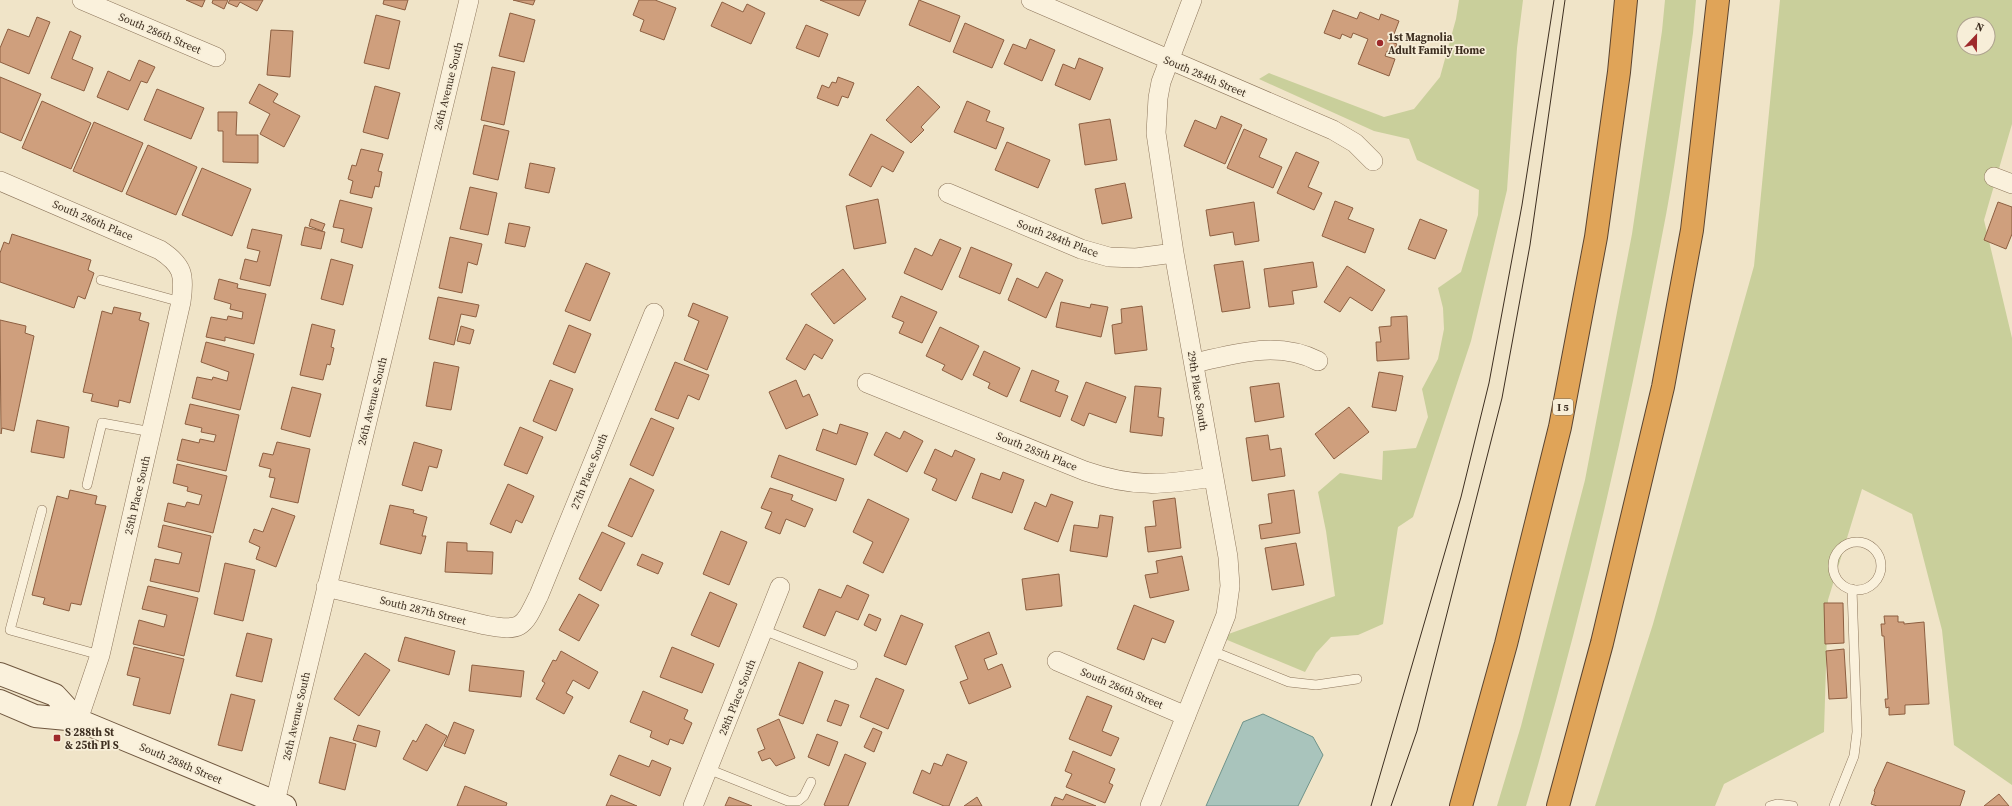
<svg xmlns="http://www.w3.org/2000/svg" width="2012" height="806" viewBox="0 0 2012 806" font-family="'Source Serif 4',serif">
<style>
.green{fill:#c9cf9b;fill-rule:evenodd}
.water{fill:#a9c4bc;stroke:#6f938a}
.building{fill:#cf9f7d;stroke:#8d5f41}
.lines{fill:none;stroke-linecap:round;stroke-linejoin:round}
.lane-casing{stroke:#8d765c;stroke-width:10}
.street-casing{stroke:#8d765c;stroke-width:20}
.secondary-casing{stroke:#6f573f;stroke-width:24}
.highway-casing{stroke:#5b4430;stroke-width:24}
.lane{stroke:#faf1dc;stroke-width:9}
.street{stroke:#faf1dc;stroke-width:19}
.secondary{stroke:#faf1dc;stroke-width:22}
.highway{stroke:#e0a458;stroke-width:22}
.tram{stroke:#3d2e20;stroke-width:1}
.poi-dot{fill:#9e2a2b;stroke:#f7eed8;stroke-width:1.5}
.labels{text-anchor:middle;stroke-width:3.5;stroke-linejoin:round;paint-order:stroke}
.shield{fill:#f7eed8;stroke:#756857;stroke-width:1}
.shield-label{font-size:10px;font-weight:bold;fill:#3d2e20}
.street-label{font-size:11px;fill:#3d2e20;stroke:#f7eed8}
.poi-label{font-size:11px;font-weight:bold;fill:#3d2e20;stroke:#f7eed8;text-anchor:start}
</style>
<rect width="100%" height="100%" fill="#f0e4c8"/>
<!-- green -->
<path class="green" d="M1459 0H1523L1517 48 1507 190 1471 341 1413 517 1398 527 1383 624 1358 635 1331 637 1316 653 1305 672 1220 637 1335 596 1326 531 1318 492 1340 473 1382 480 1383 451 1416 448 1428 417 1422 389 1438 359 1444 329 1443 308 1438 288 1461 272 1478 215 1479 190 1417 160 1409 139 1374 131 1259 79 1269 73 1384 117 1414 109 1440 77 1456 19Z
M1665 0H1696L1693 33C1683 102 1675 172 1661 241 1625 431 1581 620 1526 806H1497L1521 726 1585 480 1632 234 1662 31Z
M1780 0H2012V124L1984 220 2012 338V785L1954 745 1942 630 1912 514 1862 489 1828 600 1824 732 1724 784 1715 806H1595L1653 624 1754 266ZM1964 24H1988V48H1964Z"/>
<!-- water -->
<path class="water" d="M1263 714 1313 737 1323 755 1298 806H1206L1243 722Z"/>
<!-- building -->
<path class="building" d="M186 0H205L202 7Z
M213 0H228L224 9 212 3Z
M230 0H263L257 11 240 2 237 7 228 3Z
M384 0H408L405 10 383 4Z
M513 0H535L533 5Z
M639 0H655L676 8 664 40 640 31 644 20 633 15Z
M820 0H866L859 16Z
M919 0 960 16 950 42 909 25Z
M722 2 743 12 747 4 765 13 751 44 711 26Z
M1333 10 1357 19 1360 12 1379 20 1381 14 1399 21 1391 42 1397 44 1393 53 1387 51 1385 56 1395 59 1389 76 1358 64 1368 39 1353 33 1351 38 1342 34 1340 39 1324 33Z
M510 13 535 20 524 62 499 56Z
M376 15 400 21 389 69 364 63Z
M37 17 50 22 29 74 0 62V48L8 29 29 37Z
M965 23 1004 40 992 68 953 52Z
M806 25 828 34 819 57 796 48Z
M271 30 293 31 290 77 267 75Z
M70 31 81 36 72 59 93 68 84 91 51 78Z
M1030 39 1055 50 1042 81 1004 64 1013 44 1026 49Z
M1079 58 1103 68 1090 100 1055 85 1063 64 1075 69Z
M139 60 155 67 147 83 141 81 128 110 97 97 108 71 130 81Z
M492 67 515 72 504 125 481 120Z
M0 77 41 94 21 141 0 132Z
M838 77 854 83 848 98 842 96 838 106 817 98 822 85 829 88 832 82 836 83Z
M259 84 278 94 273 102 300 116 284 147 260 134 270 114 249 103Z
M375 86 400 93 388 139 363 132Z
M918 86 940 107 921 127 924 130 911 143 886 120Z
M157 89 204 108 191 139 144 120Z
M42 101 91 123 71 169 22 148Z
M967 101 990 111 986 121 1004 128 996 149 954 132Z
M218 112H237L236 135H258V163L223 162V131H218Z
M1221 116 1242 125 1225 164 1184 146 1195 120 1216 129Z
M1110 119 1117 160 1085 165 1079 124Z
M94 122 143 143 122 192 73 171Z
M484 125 509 131 498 180 473 174Z
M1244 129 1267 139 1259 157 1282 167 1273 188 1227 168Z
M871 134 904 152 893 172 882 166 871 187 849 175Z
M1007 142 1050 160 1038 188 995 170Z
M148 145 197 167 176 215 126 194Z
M361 149 383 154 378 171 382 172 379 187 375 186 372 198 350 193 353 181 348 179 352 165 356 166Z
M1296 152 1319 162 1308 187 1322 193 1314 210 1277 193Z
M530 163 555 168 549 193 525 188Z
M202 168 251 189 232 236 182 215Z
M1125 183 1132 218 1102 224 1095 189Z
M470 187 497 193 488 235 460 229Z
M878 199 886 243 854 249 846 206Z
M340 200 372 208 362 248 341 242 344 229 333 227Z
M1335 201 1353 208 1348 219 1374 229 1365 253 1322 236Z
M1254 202 1259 241 1235 245 1233 232 1210 236 1206 210Z
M1998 202 2012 207V234L2006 249 1984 240Z
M311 219 325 224 322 231 309 226Z
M1420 219 1447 230 1435 259 1408 249Z
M509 223 530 227 525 247 505 243Z
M305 227 325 232 321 249 301 245Z
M252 229 282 235 270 286 240 279 245 259 257 262 260 251 247 248Z
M12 234 91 260 88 270 94 273 85 299 78 296 74 308 0 282V253L4 242 9 244Z
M450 237 482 244 477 265 468 262 462 293 439 288Z
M940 239 961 248 942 290 904 273 915 248 932 256Z
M971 247 1012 264 1000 294 959 277Z
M331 259 353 265 343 305 321 299Z
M1243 261 1250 308 1222 312 1214 265Z
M1313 262 1317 287 1292 291 1294 304 1269 307 1264 269Z
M586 263 610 273 590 321 565 311Z
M1347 266 1385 290 1372 311 1350 297 1340 312 1324 302Z
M843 269 866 299 834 324 811 294Z
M1046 272 1063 280 1046 318 1008 300 1017 278 1038 288Z
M219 279 238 284 237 288 266 294 254 344 225 337V341L206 337 211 317 227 320 228 316 242 319 243 312 230 309 231 304 214 299Z
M901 296 937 312 922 343 899 333 904 322 892 317Z
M438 297 479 305 476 317 461 314 454 345 429 339Z
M1061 302 1090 308 1091 304 1108 307 1101 337 1056 327Z
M693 303 728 317 707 370 684 360 699 321 688 316Z
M1142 306 1147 350 1115 354 1112 325 1122 323 1121 309Z
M114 307 141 313 139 320 149 323 130 403 119 400 118 407 91 401 93 394 83 392 102 311 112 314Z
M1407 316 1409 359 1377 361 1376 342H1381L1379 327 1391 326V317Z
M0 320 26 326 25 333 34 336 14 431 2 428 1 434Z
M312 324 335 330 331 347 334 348 330 365 327 364 323 380 300 375Z
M806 324 833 340 822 359 814 354 805 370 786 359Z
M569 325 591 334 575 373 553 364Z
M461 326 474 330 470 344 457 341Z
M940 327 979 346 962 380 942 370 945 365 926 356Z
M206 342 254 354 240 410 192 398 197 377 212 380 213 377 227 381 229 372 201 362Z
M984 351 1020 368 1007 397 988 388 990 383 973 375Z
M434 362 459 367 451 410 426 406Z
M675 362 709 375 699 400 688 395 678 419 655 410Z
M1032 370 1059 381 1055 391 1068 396 1060 417 1020 401Z
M1379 372 1403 376 1396 411 1372 407Z
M550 380 573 389 556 431 533 421Z
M796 380 803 397 809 394 818 415 786 429 769 392Z
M1086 382 1126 397 1116 423 1089 413 1084 426 1071 420Z
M1279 383 1284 417 1255 422 1250 387Z
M1135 386 1161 388 1158 417 1164 418 1162 436 1130 432Z
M292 387 321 394 310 437 281 429Z
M190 404 239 415 226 471 177 460 182 439 199 443 200 439 214 442 216 435 201 432 202 428 185 424Z
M1349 407 1369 432 1334 459 1315 434Z
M651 418 674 428 653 476 630 465Z
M37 420 69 427 64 458 31 452Z
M840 424 868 433 856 465 816 450 823 429 837 434Z
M520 427 543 437 527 474 504 465Z
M904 431 923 441 907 472 874 455 886 432 900 439Z
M1268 435 1270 450 1281 448 1285 476 1252 481 1246 438Z
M277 442 310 449 298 503 270 497 275 478 269 477 271 469 259 466 263 453 273 455Z
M414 442 442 450 437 468 429 466 422 491 402 485Z
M935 449 952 457 955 450 975 459 956 501 932 490 937 479 924 473Z
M779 455 844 479 836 501 771 477Z
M177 464 227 476 213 533 164 521 168 503 185 507 187 502 199 505 202 495 187 491 188 487 173 483Z
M1003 472 1024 480 1012 513 972 498 981 473 1000 480Z
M630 478 654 490 632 537 608 526Z
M508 484 534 496 522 523 516 520 511 533 490 524Z
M770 488 793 495 791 500 813 509 805 527 786 519 780 534 765 528 772 512 761 508Z
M70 490 97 496 95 504 106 506 81 605 71 603 69 611 43 604 45 598 32 595 57 496 68 499Z
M1294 490 1300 533 1261 539 1259 525 1272 523 1268 494Z
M1051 494 1073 502 1058 542 1024 529 1035 502 1046 507Z
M1175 498 1181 548 1148 552 1145 527 1156 526 1153 501Z
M868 499 909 519 883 573 863 563 873 542 853 532Z
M390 505 414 510 413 513 427 517 422 536H426L421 554 380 544Z
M272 508 295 516 276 567 256 559 260 547 249 542 254 529 263 532Z
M1100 515 1113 517 1107 557 1070 551 1074 525 1098 528Z
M163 525 211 536 199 592 150 581 155 559 179 564 182 553 158 547Z
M721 531 747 542 729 585 703 574Z
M602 532 625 543 601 591 579 579Z
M447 542 467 543V551L493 552 492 574 445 572Z
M1296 543 1304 585 1272 590 1265 548Z
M642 554 663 563 658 574 637 565Z
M1182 556 1189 590 1150 598 1145 575 1158 573 1156 561Z
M225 563 255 570 243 621 214 614Z
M1059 574 1062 606 1026 610 1022 579Z
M847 585 869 595 858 620 836 611 825 636 803 627 819 589 841 598Z
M148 586 198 598 184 656 133 644 139 620 164 627 167 615 142 609Z
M710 592 737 604 719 647 691 635Z
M579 594 599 605 579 641 559 630Z
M1824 603H1843L1844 643 1825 644Z
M1134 605 1174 621 1165 643 1152 638 1144 660 1117 649Z
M869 614 881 619 876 631 864 625Z
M901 615 923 624 906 665 884 656Z
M1884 616H1898V622H1904V624L1924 622 1929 704 1905 705V714L1889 715V707L1886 708 1885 699H1888L1884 636H1882L1881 624H1885Z
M989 632 997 654 984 659 988 670 1002 664 1011 687 969 704 960 682 968 679 955 646Z
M247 633 272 639 262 682 236 676Z
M405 637 455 651 449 675 398 661Z
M134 647 184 659 170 714 133 705 140 678 127 675Z
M672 647 714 664 702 693 660 677Z
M1844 649 1847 698 1829 699 1826 651Z
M561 651 598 672 589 689 573 680 566 693 573 697 564 714 536 699 545 683 542 681 553 660 556 661Z
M365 653 390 670 359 716 334 699Z
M799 662 823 672 803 724 779 715Z
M472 665 524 671 521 697 469 691Z
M876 678 904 690 888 729 860 717Z
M643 691 688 710 684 719 692 723 683 744 670 739 668 745 650 737 652 731 630 722Z
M231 694 255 700 242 751 218 745Z
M1087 696 1112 706 1102 731 1119 738 1111 756 1069 739Z
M835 700 849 705 841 726 827 721Z
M779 719 795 758 776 766 770 758 762 761 758 752 765 749 757 729Z
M454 722 474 730 465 754 444 746Z
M426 724 447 736 427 771 403 759 413 740 416 742Z
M358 725 380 731 376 747 353 740Z
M873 728 882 732 874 752 864 747Z
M817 734 838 742 829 766 808 757Z
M330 737 356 744 345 790 319 783Z
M1073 751 1115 769 1109 783 1113 785 1105 803 1066 787 1072 774 1065 771Z
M845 754 866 763 848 806H826L824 805Z
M947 754 967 762 949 806H944L913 793 922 770 930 774 934 763 942 766Z
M619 755 649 767 652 760 671 768 660 796 610 775Z
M1887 762 1965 791 1960 806H1877L1871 804 1875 792 1874 791Z
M465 786 507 803 506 806H457Z
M1066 794 1096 806H1051L1055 797 1063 800Z
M1999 794 2009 806H1984Z
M611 795 637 806H606Z
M729 797 752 806H725Z
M977 797 982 806H964Z"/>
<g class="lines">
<defs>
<path id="lane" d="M101 280 181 302
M87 485 102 423 152 432
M42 510 10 630 100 655
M1833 566a24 24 0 1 1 48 0a24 24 0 1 1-48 0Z
M763 630 853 665
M1212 651 1289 682 1316 685 1357 679
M708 769 788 801H798L804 796 811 782
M1770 806 1777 804 1793 806
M1834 806 1854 756 1857 732 1852 589"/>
<path id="street" d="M82 0 216 57
M1031 0 1333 130 1355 143 1373 161
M1994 177 2012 184
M0 181 160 250C183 265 185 275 181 302L100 655 78 720
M948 193 1081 249 1109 257 1136 258 1174 253
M1194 363C1236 354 1277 340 1318 361
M867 383 1085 471C1134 488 1163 485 1213 477
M326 587 485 625C522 632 523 628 539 595L654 313
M1057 661 1186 716
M275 802 469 0
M693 806 780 587
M1150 806 1226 615 1230 586 1228 557 1174 253 1156 133 1158 98 1161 82 1192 0"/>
<path id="secondary" d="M0 674 55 695 78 720
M0 701 35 716 78 720 285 806"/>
<path id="highway" d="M1461 806 1506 644 1560 427 1596 237 1619 72 1626 0
M1558 806 1602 643 1663 387 1692 230 1718 0"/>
</defs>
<!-- lane casing -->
<use href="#lane" class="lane-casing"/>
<!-- street casing -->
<use href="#street" class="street-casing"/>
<!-- secondary casing -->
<use href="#secondary" class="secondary-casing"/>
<!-- highway casing -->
<use href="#highway" class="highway-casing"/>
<!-- lane -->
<use href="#lane" class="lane"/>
<!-- street -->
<use href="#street" class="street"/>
<!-- secondary -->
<use href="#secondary" class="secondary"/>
<!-- highway -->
<use href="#highway" class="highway"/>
<!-- tram -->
<path class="tram" d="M1371 806 1461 497 1489 383 1522 205 1554 0
M1391 806 1417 731 1502 398 1530 245 1565 0"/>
</g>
<!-- markers -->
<g class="poi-dot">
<circle cx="1380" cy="43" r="4"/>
<rect x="53" y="734" width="8" height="8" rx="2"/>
</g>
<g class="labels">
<!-- shield labels -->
<rect class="shield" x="1553" y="399" width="20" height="16" rx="3"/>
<g class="shield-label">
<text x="1563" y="411">I 5</text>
</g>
<!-- street labels -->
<g class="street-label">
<text transform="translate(160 33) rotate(23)" y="4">South 286th Street</text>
<text transform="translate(1205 76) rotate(23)" y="4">South 284th Street</text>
<text transform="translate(448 86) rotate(-76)" y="4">26th Avenue South</text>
<text transform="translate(93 220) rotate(23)" y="4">South 286th Place</text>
<text transform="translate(1058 238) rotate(21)" y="4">South 284th Place</text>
<text transform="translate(1198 391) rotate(81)" y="4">29th Place South</text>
<text transform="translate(372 401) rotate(-76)" y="4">26th Avenue South</text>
<text transform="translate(1037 451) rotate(22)" y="4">South 285th Place</text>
<text transform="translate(589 471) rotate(-68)" y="4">27th Place South</text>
<text transform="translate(137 495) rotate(-77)" y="4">25th Place South</text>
<text transform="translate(423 610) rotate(14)" y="4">South 287th Street</text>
<text transform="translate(1122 688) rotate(23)" y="4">South 286th Street</text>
<text transform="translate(737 697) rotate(-68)" y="4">28th Place South</text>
<text transform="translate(296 716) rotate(-77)" y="4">26th Avenue South</text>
<text transform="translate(181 763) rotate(23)" y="4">South 288th Street</text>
</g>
<!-- poi labels -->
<g class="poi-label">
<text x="1388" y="41">1st Magnolia<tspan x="1388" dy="13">Adult Family Home</tspan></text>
<text x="65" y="736">S 288th St<tspan x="65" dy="13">&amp; 25th Pl S</tspan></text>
</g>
</g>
<!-- north arrow -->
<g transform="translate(1976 36) rotate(22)"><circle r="19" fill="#f7eed8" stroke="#ada18e"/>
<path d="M0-3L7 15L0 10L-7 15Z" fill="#9e2a2b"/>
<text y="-6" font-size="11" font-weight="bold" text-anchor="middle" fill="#3d2e20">N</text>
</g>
</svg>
